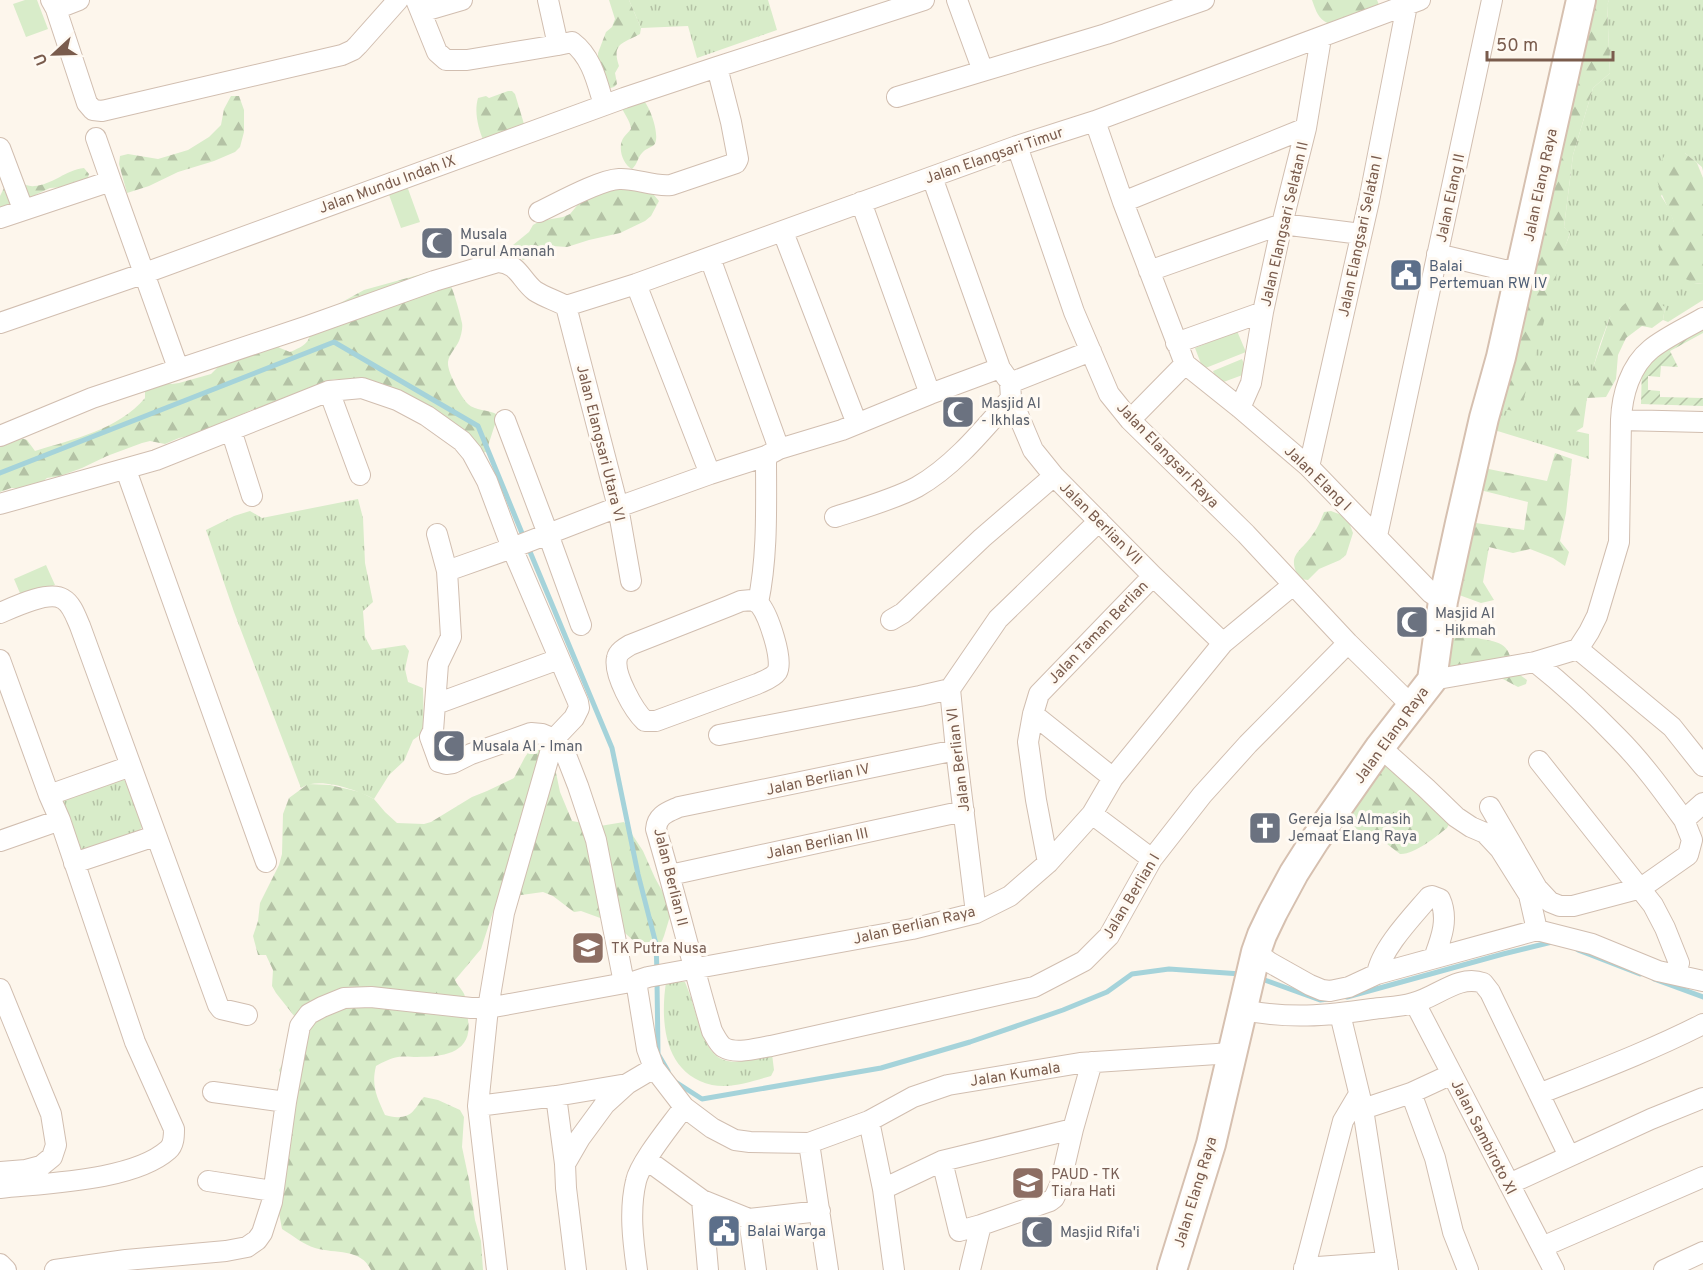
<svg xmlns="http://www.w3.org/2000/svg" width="1703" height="1270" viewBox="0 0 1703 1270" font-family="Overpass,sans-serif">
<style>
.grass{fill:url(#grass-tufts)}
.forest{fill:url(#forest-firs)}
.garden{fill:url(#garden-furrows)}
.pitch{fill:#d8ecc9}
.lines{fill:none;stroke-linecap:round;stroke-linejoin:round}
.stream{stroke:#a5d3da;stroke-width:5}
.street-casing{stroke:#d1beb0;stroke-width:22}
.secondary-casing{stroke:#d6c0b0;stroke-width:32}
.street{stroke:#fff;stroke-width:20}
.secondary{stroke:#fff;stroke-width:28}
.labels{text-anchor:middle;stroke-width:6;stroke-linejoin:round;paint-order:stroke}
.street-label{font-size:15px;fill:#7a5c4d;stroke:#fffaf3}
.worship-label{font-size:15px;fill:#5b616d;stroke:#fffaf3;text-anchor:start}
.service-label{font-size:15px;fill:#4e5e75;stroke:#fffaf3;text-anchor:start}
.education-label{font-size:15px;fill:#785e54;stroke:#fffaf3;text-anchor:start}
</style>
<defs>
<pattern id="grass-tufts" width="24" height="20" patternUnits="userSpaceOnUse" patternTransform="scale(1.5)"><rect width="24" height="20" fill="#d8ecc9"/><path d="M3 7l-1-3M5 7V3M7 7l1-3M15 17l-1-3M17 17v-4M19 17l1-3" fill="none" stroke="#b4c2a5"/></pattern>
<pattern id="forest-firs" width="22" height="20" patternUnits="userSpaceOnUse" patternTransform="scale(1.5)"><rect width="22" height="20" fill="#d8ecc9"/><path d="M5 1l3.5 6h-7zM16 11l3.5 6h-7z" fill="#b4c2a5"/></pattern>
<pattern id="garden-furrows" width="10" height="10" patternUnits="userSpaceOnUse" patternTransform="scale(1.5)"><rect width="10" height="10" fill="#d8ecc9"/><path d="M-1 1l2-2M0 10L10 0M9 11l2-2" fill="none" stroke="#b4c2a5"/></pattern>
</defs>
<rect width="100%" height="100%" fill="#fdf6ec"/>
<!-- grass -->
<path class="grass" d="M629 0H768L777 30 697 58 688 26 641 28Z
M1609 0H1703V171L1702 167 1685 153 1661 196 1670 210 1694 283 1703 284V300L1668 322 1663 320 1665 307 1610 317 1600 344 1575 431 1589 434V459L1491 429 1570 234 1564 227 1573 155 1593 88 1610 73 1607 5Z
M358 499 363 518 365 563 373 602 363 611 365 637 372 650 405 645 409 651 405 669 408 682 423 688 424 732 413 740 404 761 389 775 374 799C356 790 319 776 301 788L234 612 206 530 234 516 250 511 262 518Z
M122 776 126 783 143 826 138 832 82 852 60 798Z
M666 982H685C705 1028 700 1085 769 1052L772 1054 774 1070 771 1076C753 1081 731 1089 712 1085 664 1074 660 1022 666 982Z"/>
<!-- forest -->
<path class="forest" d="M609 0H629L641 28 640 34C624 43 611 43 619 66L615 73 617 84 614 87 607 89 598 65V53L606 32 612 27 615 19Z
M1312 0H1377L1382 12C1379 17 1376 25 1371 28 1363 36 1333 27 1324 21 1317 16 1315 8 1312 0Z
M1592 0H1609L1607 6 1610 73 1593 88 1573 155 1564 227 1570 233 1559 264 1522 406 1517 412 1497 407Z
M508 91H512L515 94 524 124 484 142C478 128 474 112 478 98L486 96 489 98Z
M231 96H239L244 110V132L240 147 235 152 214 161 178 172 149 186 127 193 119 164 120 156 128 154 158 159 188 150 209 137 221 125 224 109Z
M643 100C650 106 661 137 654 145 650 148 645 149 642 153 637 158 638 164 632 169 622 164 617 146 624 137 626 134 629 132 631 129 630 120 624 114 621 106Z
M1670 146 1685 153 1697 163 1703 178V284L1694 283 1665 269C1656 248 1655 238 1674 223 1670 208 1655 187 1657 172 1658 165 1667 152 1670 146Z
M0 156 20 183C24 184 30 187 34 186 52 185 66 170 84 168L89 174 87 181 65 187 50 188 37 194 9 211 0 212V196L4 188 0 177Z
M624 185 648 188 659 201 651 216 645 221 620 233 589 240 567 247 552 246 539 249 528 258 523 260 513 253V245L529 232 533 225 540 221 563 217 570 214 580 202 586 198Z
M429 272C436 274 445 277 449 283 453 287 461 317 462 323 463 328 461 336 459 341 456 348 449 354 448 362 447 372 461 397 468 404 475 411 488 409 498 415L486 452 478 454 352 382C345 379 339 378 330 380L276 406 251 410 203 433 179 438 165 444 150 441 142 443 107 456 82 468 60 476 47 478 41 483 27 488H11L0 492V431L27 440 35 451C73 439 118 430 145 398V391L164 382 172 384 179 383 211 374 222 363 266 339 280 348 290 352C312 343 309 340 313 318L364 290Z
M1648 296 1665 307 1663 320 1652 328 1642 326 1626 338 1618 355 1616 379 1606 397 1587 398 1583 427 1575 432 1564 411V392L1592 371 1610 317 1630 299Z
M1555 453 1572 459 1566 513 1560 541 1569 552 1565 566 1553 558 1530 549 1513 553 1489 547 1483 582 1494 600 1481 603 1451 592 1469 522 1524 530 1528 502 1480 490 1484 468 1547 481Z
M1331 511 1347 517 1353 533 1346 555 1340 560 1319 569 1308 580 1300 579C1285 555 1301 552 1313 534 1318 528 1321 519 1324 512Z
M1454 632C1462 632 1469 636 1477 638 1503 643 1510 643 1513 672L1520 675 1527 680 1526 684 1518 687 1503 679 1449 671 1439 659 1450 634Z
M530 750H545L554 763 560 792 572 821 600 826 624 822 643 851 655 878 666 898 671 913 664 936 661 943 651 950 637 944 614 923 581 911 574 912 553 896 543 892 514 896 493 912 481 949 455 980C457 985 460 987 463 992 467 998 467 1012 468 1020 473 1053 444 1057 417 1057 411 1057 404 1056 398 1057 391 1058 383 1062 376 1066 371 1086 377 1097 385 1115 394 1118 408 1119 414 1110 418 1106 419 1102 424 1097L438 1100 460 1110 464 1117 462 1147 469 1180 475 1220 481 1241 483 1270H371C361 1248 335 1254 315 1248 304 1245 292 1235 282 1229L279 1213 294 1107 279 1070 286 1057 295 1017 276 993 272 986 273 970 266 955H258L253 936 258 921 260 903 279 865 282 854 283 814 289 798 308 784 330 785 360 792 374 799 385 812 397 823 424 824 431 822 472 797 487 791 514 778 525 757Z
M1388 760 1418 794 1439 811 1449 824 1447 828C1437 836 1414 855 1400 854L1378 837 1348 826 1344 819Z"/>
<!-- garden -->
<path class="garden" d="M1703 325V333L1670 351 1678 367 1661 366 1660 377 1648 376V390L1660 391V397L1703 398V406L1641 404 1642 366Z"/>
<!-- pitch -->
<path class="pitch" d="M25 0H37L48 29 26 37 13 4Z
M407 186 420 222 401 228 388 192Z
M1237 331 1246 352 1203 369 1195 348Z
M1242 359 1248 373 1218 384 1213 371Z
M46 565 55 585 22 598 14 579Z"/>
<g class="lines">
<!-- stream -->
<path class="stream" d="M0 473 334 342 478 426 524 538
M528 547 612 748 638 874 656 944 657 972
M1578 950 1640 974
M1259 978 1320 1000 1329 999
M1654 979 1703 997
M657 981 658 1054 668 1071
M1347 997 1503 954 1556 941
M674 1081 702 1099 881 1068 970 1042 1063 1010 1107 992 1132 974 1169 969 1241 974"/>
<defs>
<path id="street" d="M51 0 56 9 87 103 93 110 102 111 342 55 353 50 358 45 398 0
M416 0 437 52 446 60H467L558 45
M548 0 558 45 572 42C592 57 597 82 604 105
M957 0 983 71 1106 34 1204 0
M56 9 79 0
M421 12 462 0
M897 97 983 71
M1095 121 1123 202 1185 364 1240 408 1309 467 1431 593 1443 601
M96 138 111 181
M1017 146 1074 312 1109 394 1130 420 1246 534 1348 643 1412 706
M0 148 23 209
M932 177 1000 368 1007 378
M861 202 930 394
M1123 202 1306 128
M539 212C558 203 599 180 619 179 636 178 653 187 671 185L736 163 738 159 731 122 717 67 924 0
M0 218 111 181 178 368
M783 232 857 424
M1437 254 1504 270H1521
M710 258 779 449
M1149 271 1282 224 1361 234
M636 284 710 474
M566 306 636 284 1017 146 1095 121 1420 0
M566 306 618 507 631 581
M0 323 145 273 624 98 717 67
M1176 343 1263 312
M1010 383 1011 398 1033 450 1054 476 1153 576 1223 643
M1010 383 1091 351
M329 391 360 475
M1240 408 1251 383 1263 312 1282 224 1306 128 1321 38
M505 420 548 534 581 625
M1130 420 1185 364
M1621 420C1622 395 1630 366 1651 349 1666 337 1686 328 1703 318
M231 430 252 496
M0 436 92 398 308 326 434 281 498 262C518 263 521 280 535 291 544 297 557 301 566 306
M1309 467 1369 201 1407 5
M126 470 266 862
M0 504 156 460 329 391 362 388 397 400 427 416 462 441 472 453 487 481 512 548 578 702 579 708 574 718 554 739 504 913 488 1008 478 1106 497 1270
M835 517C860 509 895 499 917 487 954 466 983 430 1011 398
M437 534 447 571 451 637 438 664 433 731 430 737 439 762 446 764 453 763 471 754 531 733 542 734 554 739 564 750 578 786 596 840 624 983
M1377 536 1492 0
M447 571 512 548 618 507 710 474 766 456 779 449 842 430 930 394 1000 368
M752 600C756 602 757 602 760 605 768 615 784 660 777 672 773 678 763 681 757 684L656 721H645C634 711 613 674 617 658 618 652 625 648 630 645L729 606 741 601Z
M758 603C768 555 766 505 766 456
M0 613C14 607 49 590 63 599 72 604 76 617 80 626L218 1005 221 1009 247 1015
M891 620 903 613 982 538 1054 476
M1578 649 1672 727 1703 766
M0 660 49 795 60 820 135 1042 174 1129C174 1136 174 1145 168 1150 133 1181 45 1183 0 1188
M1535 662C1564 685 1591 710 1617 737 1642 762 1663 791 1684 820
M1432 680 1535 662 1578 649 1589 632 1597 616 1619 542 1621 420 1703 422
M436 704 559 659
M1033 714 1113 778
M719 735 920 696 950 689
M1380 747 1426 788 1456 817 1471 827 1485 833 1500 849 1529 895 1537 930
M956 750 679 807C668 812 657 815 656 829 676 896 692 964 712 1031 715 1036 718 1043 723 1047 736 1055 757 1048 771 1046L1034 987 1084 961 1109 936 1152 859 1202 795 1248 744 1348 643
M1539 761 1653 905 1665 928 1679 963
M49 795 131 766
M1490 807 1537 888 1550 902 1560 906H1573L1641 888 1688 855 1692 840 1684 820 1703 803
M1092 814 1152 859
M0 841 60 820
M74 863 155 836
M1048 863 1036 800 1028 742 1033 714 1039 694 1153 576
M670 875 964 811
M976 913 956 750 950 689 998 619 1099 521
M1256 952 1269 962 1310 985 1322 990 1330 991 1349 987 1377 974 1537 930 1592 944 1658 971 1703 981
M1377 974C1381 949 1412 917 1429 897L1432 896 1440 899C1449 919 1441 939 1434 958
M636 981 647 1049 654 1068 684 1107 712 1128 735 1140 750 1142 809 1143 869 1121 913 1097 948 1085 1080 1063 1232 1053
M0 989 51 1114 56 1145 52 1157 41 1166 26 1170 0 1172
M1415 1003 1554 1270
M1243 1010C1289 1019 1325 1016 1372 1009 1386 1007 1400 1007 1413 1003 1436 998 1458 974 1483 983L1490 992 1569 1156
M1340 1014 1363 1109 1388 1270
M213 1092 286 1102
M1411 1093 1435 1158 1453 1232 1468 1270
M1539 1094C1594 1072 1650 1051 1703 1024
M556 1096 565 1164
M478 1106 556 1096 627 1084
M1363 1109 1411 1093 1452 1074
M869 1121 883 1189 894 1270
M809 1143 828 1270
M647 1160 702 1200 749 1219 820 1211
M942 1161 959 1231 981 1225 1050 1201 1054 1198 1060 1185 1073 1129 1092 1062
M208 1181 273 1191
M1509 1184 1651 1119 1703 1098
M883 1189 942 1161 1073 1129
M702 1200 708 1270
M749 1219 756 1270
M1542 1247 1703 1177
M0 1264 6 1270
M1304 1268 1387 1262
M55 1270 126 1260 226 1251 247 1247 257 1240 262 1233 272 1202 286 1102 295 1052 300 1026 309 1014 322 1007 344 998 371 997 471 1008H488L636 981 648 977 912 929 976 913 1010 896 1048 863 1092 814 1113 778 1223 643 1293 585
M576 1270 566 1188 565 1164 580 1138 605 1104 627 1084 654 1068
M637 1270C633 1241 629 1210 636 1181 640 1162 672 1124 684 1107
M970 1270 981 1225
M1304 1270 1343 1121 1359 1094
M1664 1270 1703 1252"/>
<path id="secondary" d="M1172 1270 1211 1144 1256 952 1262 935 1273 912 1294 873 1315 840 1380 747 1432 680 1443 601 1460 523 1484 418 1501 357 1581 0"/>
</defs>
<!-- street casing -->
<use href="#street" class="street-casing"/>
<!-- secondary casing -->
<use href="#secondary" class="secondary-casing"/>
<!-- street -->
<use href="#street" class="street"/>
<!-- secondary -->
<use href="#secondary" class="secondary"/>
</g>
<!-- icons -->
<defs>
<symbol id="mosque-square" viewBox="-11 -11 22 22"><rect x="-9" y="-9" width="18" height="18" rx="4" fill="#6b7280" stroke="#fffaf3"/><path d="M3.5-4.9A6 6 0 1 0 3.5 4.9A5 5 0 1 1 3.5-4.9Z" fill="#fff"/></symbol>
<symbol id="civic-square" viewBox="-11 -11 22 22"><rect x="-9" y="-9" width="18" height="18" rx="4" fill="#5c6f8a" stroke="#fffaf3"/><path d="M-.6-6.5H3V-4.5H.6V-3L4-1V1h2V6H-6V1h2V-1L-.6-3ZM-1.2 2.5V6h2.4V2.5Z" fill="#fff"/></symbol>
<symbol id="church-square" viewBox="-11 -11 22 22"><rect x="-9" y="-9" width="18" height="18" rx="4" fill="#6b7280" stroke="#fffaf3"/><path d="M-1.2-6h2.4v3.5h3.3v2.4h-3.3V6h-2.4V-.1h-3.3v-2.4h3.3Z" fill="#fff"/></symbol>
<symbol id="school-square" viewBox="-11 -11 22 22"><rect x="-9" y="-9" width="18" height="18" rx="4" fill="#8d6e63" stroke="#fffaf3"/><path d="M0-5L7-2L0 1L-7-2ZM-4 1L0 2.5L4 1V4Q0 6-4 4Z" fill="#fff"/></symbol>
</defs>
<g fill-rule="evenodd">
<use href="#mosque-square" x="418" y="224" width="38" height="38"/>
<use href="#civic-square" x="1387" y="256" width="38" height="38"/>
<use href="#mosque-square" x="939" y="393" width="38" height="38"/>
<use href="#mosque-square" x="1393" y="603" width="38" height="38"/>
<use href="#mosque-square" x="430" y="727" width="38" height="38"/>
<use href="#church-square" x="1246" y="809" width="38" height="38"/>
<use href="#school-square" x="569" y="929" width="38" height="38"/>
<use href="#school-square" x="1009" y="1164" width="38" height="38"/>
<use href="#civic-square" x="705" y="1212" width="38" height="38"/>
<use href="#mosque-square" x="1018" y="1213" width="38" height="38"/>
</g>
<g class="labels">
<!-- street labels -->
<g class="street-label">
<text transform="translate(994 155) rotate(-19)" y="5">Jalan Elangsari Timur</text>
<text transform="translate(387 184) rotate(-20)" y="5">Jalan Mundu Indah IX</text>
<text transform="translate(1540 185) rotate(-78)" y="5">Jalan Elang Raya</text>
<text transform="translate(1450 198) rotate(-78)" y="5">Jalan Elang II</text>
<text transform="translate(1284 224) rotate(-77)" y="5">Jalan Elangsari Selatan II</text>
<text transform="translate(1360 236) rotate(-78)" y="5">Jalan Elangsari Selatan I</text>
<text transform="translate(601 443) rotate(76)" y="5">Jalan Elangsari Utara VI</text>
<text transform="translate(1168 455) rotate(46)" y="5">Jalan Elangsari Raya</text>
<text transform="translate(1318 478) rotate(44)" y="5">Jalan Elang I</text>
<text transform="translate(1101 523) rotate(45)" y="5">Jalan Berlian VII</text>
<text transform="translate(1098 632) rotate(-46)" y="5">Jalan Taman Berlian</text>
<text transform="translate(1391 735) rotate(-54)" y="5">Jalan Elang Raya</text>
<text transform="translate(958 760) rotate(-97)" y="5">Jalan Berlian VI</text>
<text transform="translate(818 779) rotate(-12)" y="5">Jalan Berlian IV</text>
<text transform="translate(817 843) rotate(-12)" y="5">Jalan Berlian III</text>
<text transform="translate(671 877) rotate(76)" y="5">Jalan Berlian II</text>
<text transform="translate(1131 896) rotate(-59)" y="5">Jalan Berlian I</text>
<text transform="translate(914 925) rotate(-13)" y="5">Jalan Berlian Raya</text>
<text transform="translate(1015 1074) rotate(-9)" y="5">Jalan Kumala</text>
<text transform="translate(1484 1137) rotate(63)" y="5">Jalan Sambiroto XI</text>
<text transform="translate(1195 1192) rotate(-73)" y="5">Jalan Elang Raya</text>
</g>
<!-- worship labels -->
<g class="worship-label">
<text x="460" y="239">Musala<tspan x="460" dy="17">Darul Amanah</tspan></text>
<text x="981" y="408">Masjid Al<tspan x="981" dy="17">- Ikhlas</tspan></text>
<text x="1435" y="618">Masjid Al<tspan x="1435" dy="17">- Hikmah</tspan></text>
<text x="472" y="751">Musala Al - Iman</text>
<text x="1288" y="824">Gereja Isa Almasih<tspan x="1288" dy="17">Jemaat Elang Raya</tspan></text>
<text x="1060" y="1237">Masjid Rifa'i</text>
</g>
<!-- service labels -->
<g class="service-label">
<text x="1429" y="271">Balai<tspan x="1429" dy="17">Pertemuan RW IV</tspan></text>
<text x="747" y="1236">Balai Warga</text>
</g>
<!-- education labels -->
<g class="education-label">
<text x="611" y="953">TK Putra Nusa</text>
<text x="1051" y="1179">PAUD - TK<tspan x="1051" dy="17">Tiara Hati</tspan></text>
</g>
</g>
<!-- north arrow -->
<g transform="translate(54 54) rotate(248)" stroke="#fffaf3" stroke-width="4.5" paint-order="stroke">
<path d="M0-4.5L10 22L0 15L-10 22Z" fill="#7a5c4d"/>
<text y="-9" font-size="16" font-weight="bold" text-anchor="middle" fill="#7a5c4d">U</text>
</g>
<!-- scale -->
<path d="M1487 51v9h126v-9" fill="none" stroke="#7a5c4d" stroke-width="3"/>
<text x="1496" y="51" font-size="18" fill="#7a5c4d" stroke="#fffaf3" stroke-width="4.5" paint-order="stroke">50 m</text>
</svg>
